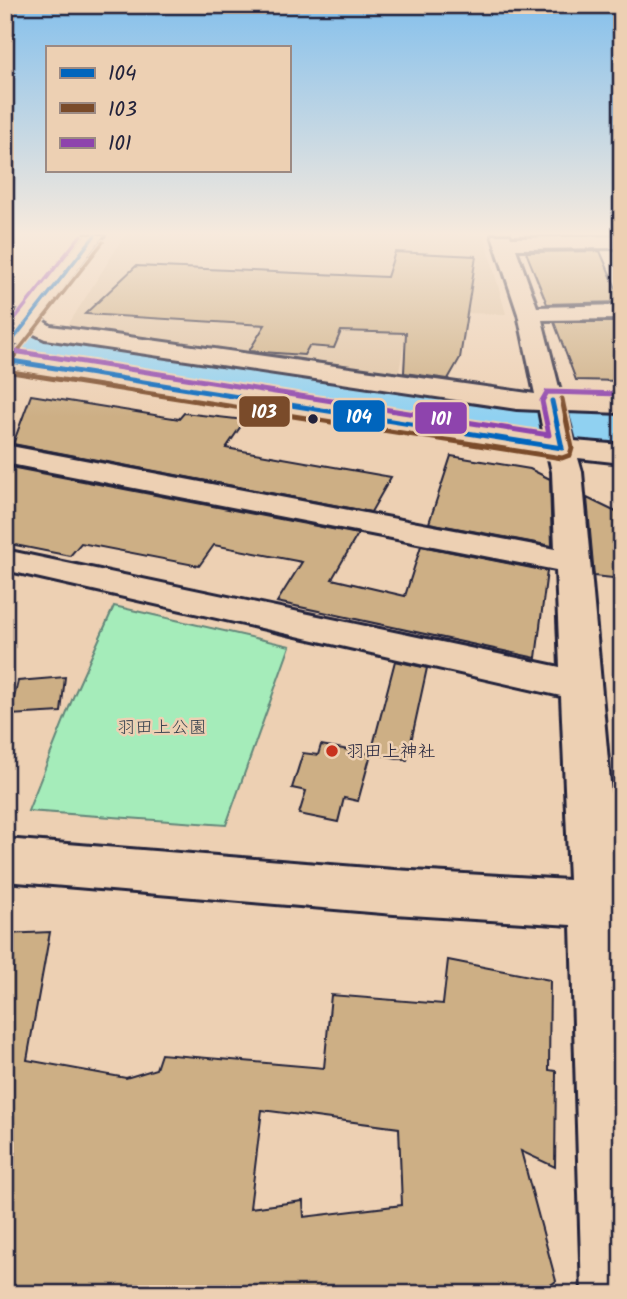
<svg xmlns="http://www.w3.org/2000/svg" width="627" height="1299" viewBox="0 0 627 1299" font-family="Kalam,'Klee One',sans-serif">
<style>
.built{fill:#dfc3a3}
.green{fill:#a5ecba;stroke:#64877a;stroke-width:2}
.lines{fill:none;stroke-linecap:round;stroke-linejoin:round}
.river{fill:#90d1f1;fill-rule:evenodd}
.building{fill:#cdaf85;stroke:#22223b;stroke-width:2;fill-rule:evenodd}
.minor-casing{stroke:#22223b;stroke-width:6}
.minor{fill:#edd0b3;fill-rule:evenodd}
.bus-1-far1-casing{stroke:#edd0b3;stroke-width:6}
.bus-1-casing{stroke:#edd0b3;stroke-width:9}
.bus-2-far1-casing{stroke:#edd0b3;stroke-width:6}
.bus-2-casing{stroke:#edd0b3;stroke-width:9}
.bus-3-far1-casing{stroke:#edd0b3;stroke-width:6}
.bus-3-casing{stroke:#edd0b3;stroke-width:9}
.bus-1-far1{stroke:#0065bd;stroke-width:3.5}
.bus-1{stroke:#0065bd;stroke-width:5}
.bus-2-far1{stroke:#7a4b2a;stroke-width:3.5}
.bus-2{stroke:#7a4b2a;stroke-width:5}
.bus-3-far1{stroke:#8e44ad;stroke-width:3.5}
.bus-3{stroke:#8e44ad;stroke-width:5}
.bus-dot{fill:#22223b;stroke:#edd0b3;stroke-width:2.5}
.poi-dot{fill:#c8321e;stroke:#edd0b3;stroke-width:2.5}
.labels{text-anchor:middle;stroke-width:5;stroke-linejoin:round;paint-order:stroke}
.park-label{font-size:18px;fill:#36404e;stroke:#edd0b3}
.poi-label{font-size:18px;fill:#22223b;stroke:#edd0b3;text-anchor:start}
.line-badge{stroke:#edd0b3;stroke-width:2.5}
.badge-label{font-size:19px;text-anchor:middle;font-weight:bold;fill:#fff}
</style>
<rect width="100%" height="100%" fill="#edd0b3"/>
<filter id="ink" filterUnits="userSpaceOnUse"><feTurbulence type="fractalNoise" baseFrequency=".0143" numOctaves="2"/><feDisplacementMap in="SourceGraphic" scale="14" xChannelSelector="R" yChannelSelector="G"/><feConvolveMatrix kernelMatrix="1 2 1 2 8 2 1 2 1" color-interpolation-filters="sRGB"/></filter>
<g filter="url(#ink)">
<!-- built -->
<path class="built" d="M125 235H484L506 314 410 312 398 377 65 330Z"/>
<!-- green -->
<path class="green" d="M114 606 290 646 226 825 28 811 74 695Z"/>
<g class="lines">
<!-- river -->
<path class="river" d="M5 324 622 414V448L5 352Z"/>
</g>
<!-- building -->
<path class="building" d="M600 251 622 302 547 304 526 252Z
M395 252 476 256 460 358 448 379 404 373 406 333 341 331 334 348 309 346 304 355 249 351 265 325 85 314 136 266 387 277Z
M554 322H622V381L576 380Z
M31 395 179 419 184 413 245 420 226 448 391 477 371 512 13 444Z
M451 456 530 469 550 479 552 546 429 523Z
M5 466 358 534 332 579 405 596 421 546 547 571 536 658 277 602 302 562 214 545 199 566 81 543 70 556 5 543Z
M587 498 622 515V579L594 576Z
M395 661 427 668 407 760 371 753Z
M65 677 61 712 10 715 18 681Z
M321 745 371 754 358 801 344 798 338 822 299 814 306 791 292 788 303 753 318 755Z
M50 932 27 1060 126 1078 156 1069 161 1054 324 1068 331 995 443 1004 448 960 550 980 549 1070 556 1071 555 1167 521 1151 556 1281 539 1294H5V934ZM262 1110 399 1128 402 1205 304 1217 303 1201 250 1208Z"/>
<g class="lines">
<defs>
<path id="minor" d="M85 235H104L40 319 51 326 535 394 518 314 492 235H510L511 238 622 236V248L516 249 537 307 622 305V319L542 320 561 395 622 397V413L566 411 574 441 622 445V463L578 458 582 472 619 883 622 884V1294H582L571 925 394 914 5 881V839L394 870 569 880 561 696 5 570V550L560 667 556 570 5 463V445L555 549 552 472 548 454 5 367V353L544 437 539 410 517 409 45 339 30 332 20 345H5V333L12 325 5 324V310L22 313Z"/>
</defs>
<!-- minor casing -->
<use href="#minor" class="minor-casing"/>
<!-- minor -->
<use href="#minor" class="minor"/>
<defs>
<path id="bus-1-far1" d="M5 350 95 235"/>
<path id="bus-1" d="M5 360 562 448 552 401"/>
<path id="bus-2-far1" d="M17 352 103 242"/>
<path id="bus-2" d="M14 356 19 350
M5 371 562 458 570 455 572 448 562 399"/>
<path id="bus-3-far1" d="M5 331 81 235
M7 350 17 352"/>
<path id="bus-3" d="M7 350 549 435 542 401 547 392 622 394"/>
</defs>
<!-- bus-1-far1 casing -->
<use href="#bus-1-far1" class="bus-1-far1-casing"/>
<!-- bus-1 casing -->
<use href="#bus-1" class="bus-1-casing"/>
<!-- bus-2-far1 casing -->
<use href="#bus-2-far1" class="bus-2-far1-casing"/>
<!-- bus-2 casing -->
<use href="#bus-2" class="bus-2-casing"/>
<!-- bus-3-far1 casing -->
<use href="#bus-3-far1" class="bus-3-far1-casing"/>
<!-- bus-3 casing -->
<use href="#bus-3" class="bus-3-casing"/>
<!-- bus-1-far1 -->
<use href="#bus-1-far1" class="bus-1-far1"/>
<!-- bus-1 -->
<use href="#bus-1" class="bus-1"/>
<!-- bus-2-far1 -->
<use href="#bus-2-far1" class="bus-2-far1"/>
<!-- bus-2 -->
<use href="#bus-2" class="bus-2"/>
<!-- bus-3-far1 -->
<use href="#bus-3-far1" class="bus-3-far1"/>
<!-- bus-3 -->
<use href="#bus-3" class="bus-3"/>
</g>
</g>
<!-- sky -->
<linearGradient id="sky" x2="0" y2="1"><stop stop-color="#85c0ec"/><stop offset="0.56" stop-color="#f7eadd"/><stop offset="1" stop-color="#f7eadd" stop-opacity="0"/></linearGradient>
<rect width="627" height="417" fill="url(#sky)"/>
<!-- markers -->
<circle class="bus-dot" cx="313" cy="419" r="6"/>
<circle class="poi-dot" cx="332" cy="751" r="7"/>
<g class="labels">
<!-- park labels -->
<g class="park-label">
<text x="162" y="733">羽田上公園</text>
</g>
<!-- poi labels -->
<g class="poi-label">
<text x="346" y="757">羽田上神社</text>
</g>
</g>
<g class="line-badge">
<rect x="238" y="395" width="53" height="33" rx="7" fill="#7a4b2a"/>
<rect x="332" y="399" width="54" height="34" rx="7" fill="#0065bd"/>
<rect x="414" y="401" width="54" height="34" rx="7" fill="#8e44ad"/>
</g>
<g class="badge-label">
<text x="264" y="418">103</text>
<text x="359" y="423">104</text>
<text x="441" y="425">101</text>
</g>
<!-- margin -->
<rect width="627" height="1299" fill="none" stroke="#edd0b3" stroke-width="28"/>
<rect x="14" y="14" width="599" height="1271" fill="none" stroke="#22223b" stroke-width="2.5" filter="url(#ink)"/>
<!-- legend -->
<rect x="46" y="46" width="245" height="126" fill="#edd0b3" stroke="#9c8a83" stroke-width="2"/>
<rect x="60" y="68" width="35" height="10" fill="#0065bd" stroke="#9c8a83" stroke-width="2"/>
<text x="108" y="80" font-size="21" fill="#22223b">104</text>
<rect x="60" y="103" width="35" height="10" fill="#7a4b2a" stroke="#9c8a83" stroke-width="2"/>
<text x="108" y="116" font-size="21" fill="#22223b">103</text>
<rect x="60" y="138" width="35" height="10" fill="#8e44ad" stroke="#9c8a83" stroke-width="2"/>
<text x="108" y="150" font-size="21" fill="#22223b">101</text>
</svg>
